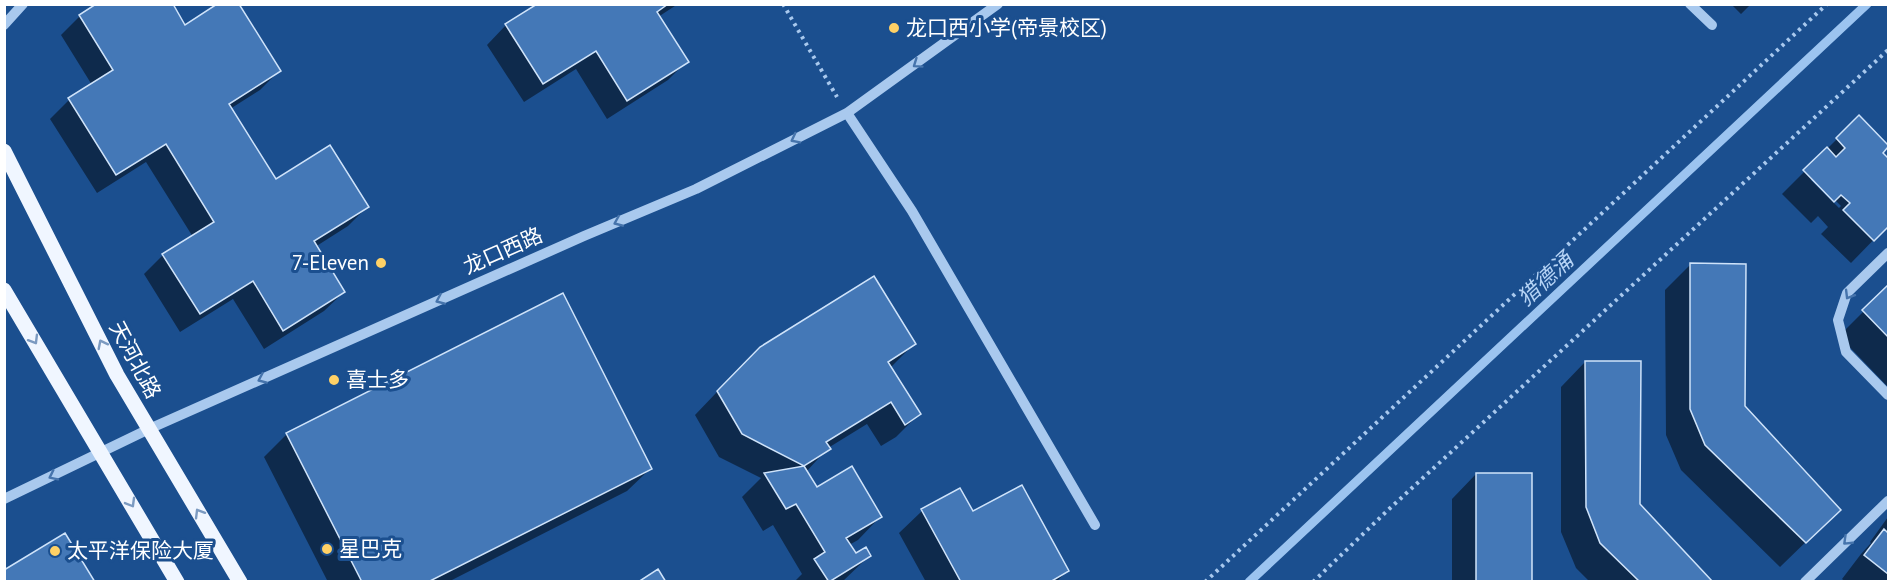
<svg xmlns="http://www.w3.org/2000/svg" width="1893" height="586" viewBox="0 0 1893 586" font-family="'PT Sans','Noto Sans SC',sans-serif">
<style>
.shadow{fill:#0007;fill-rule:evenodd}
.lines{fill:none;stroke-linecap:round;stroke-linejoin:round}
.stream{stroke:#9cc4f0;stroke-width:9}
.building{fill:#4478b7;stroke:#cfe3fa;stroke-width:1.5}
.path{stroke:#a9c9ee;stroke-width:4;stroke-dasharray:3 4.5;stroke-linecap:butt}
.minor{stroke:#a9c9ee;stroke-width:10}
.major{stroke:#f0f6ff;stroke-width:15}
.oneway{stroke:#4674ac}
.oneway2{stroke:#7b9ac1}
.poi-dot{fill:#ffd166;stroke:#1b4f8f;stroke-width:2}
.labels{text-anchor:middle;stroke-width:6;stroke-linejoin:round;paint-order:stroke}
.poi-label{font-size:21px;fill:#fff;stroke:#1b4f8f;text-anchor:start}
.street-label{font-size:21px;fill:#fff;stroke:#1b4f8f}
.water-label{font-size:22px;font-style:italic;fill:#b5d3f5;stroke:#1b4f8f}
</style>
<rect width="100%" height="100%" fill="#1b4f8f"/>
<!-- shadow -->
<path class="shadow" d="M535 4H678L658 17 687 61 668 80 607 119 576 69 524 102 487 45 506 25 536 7Z
M1731 4H1751L1741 14Z
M80 16 185 27 279 71 260 90 230 109 275 181 367 207 348 226 315 247 344 292 324 311 264 349 233 299 180 332 144 274 163 255 193 237 146 162 97 193 50 119 69 100 92 85 61 35Z
M1859 117 1881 153 1888 160V225L1851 263 1821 234 1828 227 1818 216 1811 223 1782 194ZM1813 178 1841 206 1839 208 1811 180Z
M1690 265 1744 407 1814 534 1780 567 1681 470 1666 435 1665 290Z
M1888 287V387L1839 336Z
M914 344 890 368 919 414 896 437 881 446 867 424 828 448 806 472 817 489 880 517 858 540 849 545 855 555 869 556 842 582H794L802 574 773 525 763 531 742 497 761 478 719 457 695 415 737 371Z
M1585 362 1639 505 1711 582H1590L1576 568 1561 532V387Z
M287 434 650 469 627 491 448 582H328L264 457Z
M1476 474 1530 582H1452V499Z
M922 511 972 513 1067 571 1056 582H926L899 533Z
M1888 517V582H1846L1842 579 1861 554 1871 543 1870 542Z"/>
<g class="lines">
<!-- stream -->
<path class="stream" d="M1249 582 1867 4"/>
</g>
<!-- building -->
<path class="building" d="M96 4H173L185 25 217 4H239L281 71 229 104 276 179 330 145 369 207 314 241 345 292 283 331 253 281 200 314 162 254 214 222 166 144 116 175 68 98 113 70 79 15Z
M537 4H668L657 12 689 62 627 101 596 51 543 84 505 24Z
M1859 115 1888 145V147L1883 153 1888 158V227L1874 241 1843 210 1850 203 1841 195 1834 202 1803 170 1827 147 1836 157 1845 148 1836 138Z
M1690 263 1746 264 1745 406 1841 510 1806 543 1705 445 1690 409Z
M874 276 916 344 888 362 921 414 905 425 891 402 826 442 831 449 804 466 742 434 717 391 760 347Z
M1888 285V337L1862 310Z
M563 293 652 469 428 582H362L286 433Z
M1585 361H1641L1640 504 1713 582H1640L1600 543 1586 507Z
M804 466 817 487 852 466 882 517 846 538 856 553 866 547 871 556 829 582 814 559 825 552 796 504 786 509 764 473Z
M1476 473H1532V582H1476Z
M1022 485 1069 571 1050 582H961L921 509 960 488 973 511Z
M1884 529 1888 533V574L1864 555Z
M65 533 95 582H4V570Z
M658 569 666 582H638Z"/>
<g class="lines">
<!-- path -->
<path class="path" d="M783 4 837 97
M1205 582 1827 4
M1313 582 1387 511 1888 50"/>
<!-- minor -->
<path class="minor" d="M1690 4 1712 25
M4 25 23 4
M847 113 912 211 1095 525
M1888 253 1847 293 1838 320 1846 352 1888 395
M4 499 149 429 584 236 696 189 847 113 998 4
M1805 582 1888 501"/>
<!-- major -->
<path class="major" d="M4 151 117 375 240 582
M4 290 177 582"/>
</g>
<!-- one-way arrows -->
<defs><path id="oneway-chevron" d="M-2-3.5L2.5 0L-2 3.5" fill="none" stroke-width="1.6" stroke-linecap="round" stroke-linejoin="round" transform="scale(1.5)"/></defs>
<g class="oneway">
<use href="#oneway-chevron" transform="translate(917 64) rotate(145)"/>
<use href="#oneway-chevron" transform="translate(795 139) rotate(153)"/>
<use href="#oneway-chevron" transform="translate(618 222) rotate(157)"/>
<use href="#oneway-chevron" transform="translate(1849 295) rotate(121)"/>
<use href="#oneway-chevron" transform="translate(440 300) rotate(156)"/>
<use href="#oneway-chevron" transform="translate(262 379) rotate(156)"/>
<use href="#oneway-chevron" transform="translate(53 476) rotate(154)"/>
<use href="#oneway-chevron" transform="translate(1847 541) rotate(136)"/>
</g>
<g class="oneway2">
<use href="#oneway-chevron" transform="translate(34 340) rotate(59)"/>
<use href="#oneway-chevron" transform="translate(102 344) rotate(-117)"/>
<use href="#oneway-chevron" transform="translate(131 503) rotate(60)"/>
<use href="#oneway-chevron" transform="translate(199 513) rotate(-121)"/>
</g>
<!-- markers -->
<g class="poi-dot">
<circle cx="894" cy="28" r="6"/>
<circle cx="381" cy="263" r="6"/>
<circle cx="334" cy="380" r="6"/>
<circle cx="327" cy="549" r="6"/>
<circle cx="55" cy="551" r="6"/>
</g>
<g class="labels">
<!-- poi labels -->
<g class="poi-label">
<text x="906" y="35">龙口西小学(帝景校区)</text>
<text x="369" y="270" text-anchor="end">7-Eleven</text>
<text x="346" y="387">喜士多</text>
<text x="339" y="556">星巴克</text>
<text x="67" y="558">太平洋保险大厦</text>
</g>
<!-- street labels -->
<g class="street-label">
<text transform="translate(503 251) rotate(-24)" y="7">龙口西路</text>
<text transform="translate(135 360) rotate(62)" y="7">天河北路</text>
</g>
<!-- water labels -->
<g class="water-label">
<text transform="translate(1545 279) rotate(-43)" y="8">猎德涌</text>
</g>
</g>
<!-- border -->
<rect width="1893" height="586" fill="none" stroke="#ffffff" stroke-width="12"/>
</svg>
